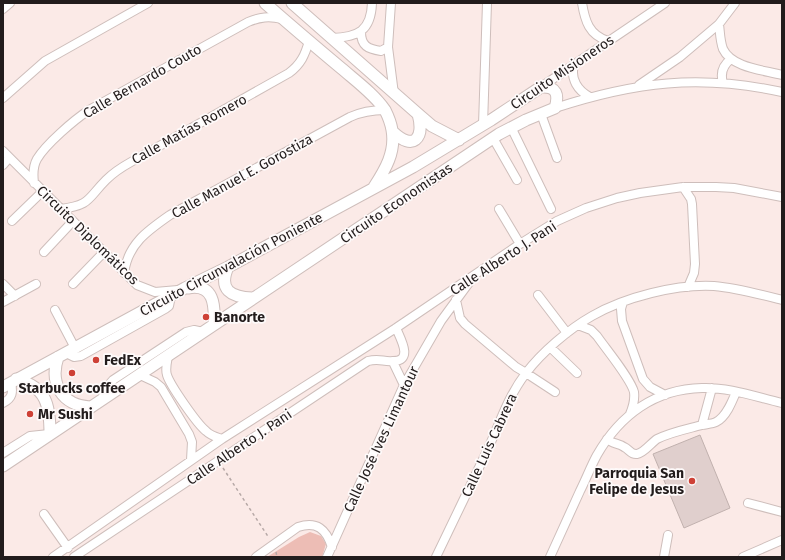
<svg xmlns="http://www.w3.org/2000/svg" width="785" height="560" viewBox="0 0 785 560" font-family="'Fira Sans',sans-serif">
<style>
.green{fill:#edbdb5}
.building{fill:#e0cfcd;stroke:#c1b1ae}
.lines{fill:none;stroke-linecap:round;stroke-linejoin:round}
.minor-casing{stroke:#cebebb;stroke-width:10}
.major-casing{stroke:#cebebb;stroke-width:13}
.path{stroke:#b6a8a6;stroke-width:1.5;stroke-dasharray:3 3;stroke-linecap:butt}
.minor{stroke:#fff;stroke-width:8}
.major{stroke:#fff;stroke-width:11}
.poi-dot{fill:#ce4136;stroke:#fefafa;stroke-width:1.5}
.labels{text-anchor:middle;stroke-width:3.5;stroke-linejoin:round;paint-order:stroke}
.street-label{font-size:14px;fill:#221c1c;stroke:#fefafa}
.poi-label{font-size:14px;font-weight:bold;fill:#221c1c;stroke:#fefafa;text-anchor:start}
</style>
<rect width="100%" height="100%" fill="#fbeae7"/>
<!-- green -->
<path class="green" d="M310 532 321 536 326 544 322 557H267L299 537Z"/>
<!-- building -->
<path class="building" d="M700 435 730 508 684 528 653 454Z"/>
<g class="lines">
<defs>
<path id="minor" d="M391 3 388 47 394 94
M582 3C585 21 589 35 608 41
M3 9 10 3
M719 24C720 32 720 41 723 49 732 68 764 70 782 75
M361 32C361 46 368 49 381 51L388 47
M332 38C358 37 371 31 372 3
M574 65C570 79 578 91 590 97
M723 83C720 73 723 65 731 59
M639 85 680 57 719 24 735 3
M541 87 665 3
M3 98 45 61 148 3
M555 108C635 82 699 74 782 92
M541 114 557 158
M483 125 487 3
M511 127 551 209
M493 138 517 180
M3 151 137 285 155 292 178 290
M3 165 9 158
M34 183C33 175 33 166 37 159 46 144 74 120 89 110L248 22C260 17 269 16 282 19
M683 187 691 199 692 204 695 264 694 273 688 287
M61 209C91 205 87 199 106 180 113 173 122 167 131 162L289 73C301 64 305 55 309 41
M499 209 520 244
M12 221 43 191
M44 252 73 221
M124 273C128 244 147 231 170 215L350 117C361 112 372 110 385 110
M3 284 15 296
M73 284 103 253
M538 295 567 333
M456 300 460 318 465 324 516 367 526 373 555 392
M3 302 36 284
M623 302 621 309 622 321 643 379 650 387 665 395
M55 310 75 348
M578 325 591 330 597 336C606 349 631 379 634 392 635 400 633 407 630 414
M551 348 577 373
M66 353 74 357 81 356 165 309 169 306 171 296
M168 356C167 362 165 369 167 375 170 385 197 424 206 431 211 436 216 437 222 439
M393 362 404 385
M140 375 155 382 161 387 189 434 192 442 191 460
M102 399 106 388 113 380 186 332 194 330 203 332
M3 403C13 398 13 392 11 382
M702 425C706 424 712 424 716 422 726 417 732 402 736 392
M607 439C612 444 619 443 624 447 629 449 631 455 637 454 644 453 651 443 657 439 671 432 687 429 702 425L712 388
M3 453 30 436 49 434
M748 503 782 512
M44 514 68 548
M53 557 222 439 396 328 520 244 557 221 586 208 617 198 640 193 683 187H716L734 188 782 197
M74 557 368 361C380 358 383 362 393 361 414 361 400 338 396 328
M256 557 298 527C317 521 326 529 332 547
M327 557 404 385 441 321 471 280
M436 557C453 522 470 486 487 451 500 423 507 398 526 373 542 352 569 329 592 316 625 297 676 284 714 286 737 288 759 294 782 300
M550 557C560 535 570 513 580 491 586 479 591 466 597 455 620 415 655 389 702 388 729 387 756 397 782 403
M664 557 668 535
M743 557 782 540"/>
<path id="major" d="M265 3C290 25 316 47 341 68 356 81 374 94 385 110 388 116 391 124 392 130 396 152 385 170 374 187
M292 3 418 114 432 126 459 140
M393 132C413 151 425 139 418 114
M228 267C218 290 231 297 252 298
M188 288C214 283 215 305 214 324
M58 357C49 384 62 405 90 407
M16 379C47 387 50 406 50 434
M3 387 185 288 228 267 413 167 491 120 541 87C557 86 559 95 555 108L526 120 499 134 3 466"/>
</defs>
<!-- minor casing -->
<use href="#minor" class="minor-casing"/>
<!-- major casing -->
<use href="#major" class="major-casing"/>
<!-- path -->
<path class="path" d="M223 468 269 538
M276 552 277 557"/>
<!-- minor -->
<use href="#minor" class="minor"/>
<!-- major -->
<use href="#major" class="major"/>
</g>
<!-- markers -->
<g class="poi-dot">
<circle cx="206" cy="317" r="4"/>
<circle cx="96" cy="360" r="4"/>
<circle cx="72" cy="373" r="4"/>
<circle cx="30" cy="414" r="4"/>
<circle cx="692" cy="481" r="4"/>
</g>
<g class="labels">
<!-- street labels -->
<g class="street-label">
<text transform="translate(562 72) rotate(-34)" y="5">Circuito Misioneros</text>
<text transform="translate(142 81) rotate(-30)" y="5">Calle Bernardo Couto</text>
<text transform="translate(189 129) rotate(-29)" y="5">Calle Matías Romero</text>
<text transform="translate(242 176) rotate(-29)" y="5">Calle Manuel E. Gorostiza</text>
<text transform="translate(396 203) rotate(-34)" y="5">Circuito Economistas</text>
<text transform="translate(88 235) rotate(44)" y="5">Circuito Diplomáticos</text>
<text transform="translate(503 258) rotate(-33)" y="5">Calle Alberto J. Pani</text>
<text transform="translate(231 264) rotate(-28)" y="5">Circuito Circunvalación Poniente</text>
<text transform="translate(381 439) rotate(-65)" y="5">Calle José Ives Limantour</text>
<text transform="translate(489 445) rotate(-65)" y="5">Calle Luis Cabrera</text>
<text transform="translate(239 447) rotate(-34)" y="5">Calle Alberto J. Pani</text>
</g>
<!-- poi labels -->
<g class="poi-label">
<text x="214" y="322">Banorte</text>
<text x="104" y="365">FedEx</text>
<text x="72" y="393" text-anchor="middle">Starbucks coffee</text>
<text x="38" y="419">Mr Sushi</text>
<text x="684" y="478" text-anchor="end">Parroquia San<tspan x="684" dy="16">Felipe de Jesus</tspan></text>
</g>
</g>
<!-- border -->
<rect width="785" height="560" fill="none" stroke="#221c1c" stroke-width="8"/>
</svg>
